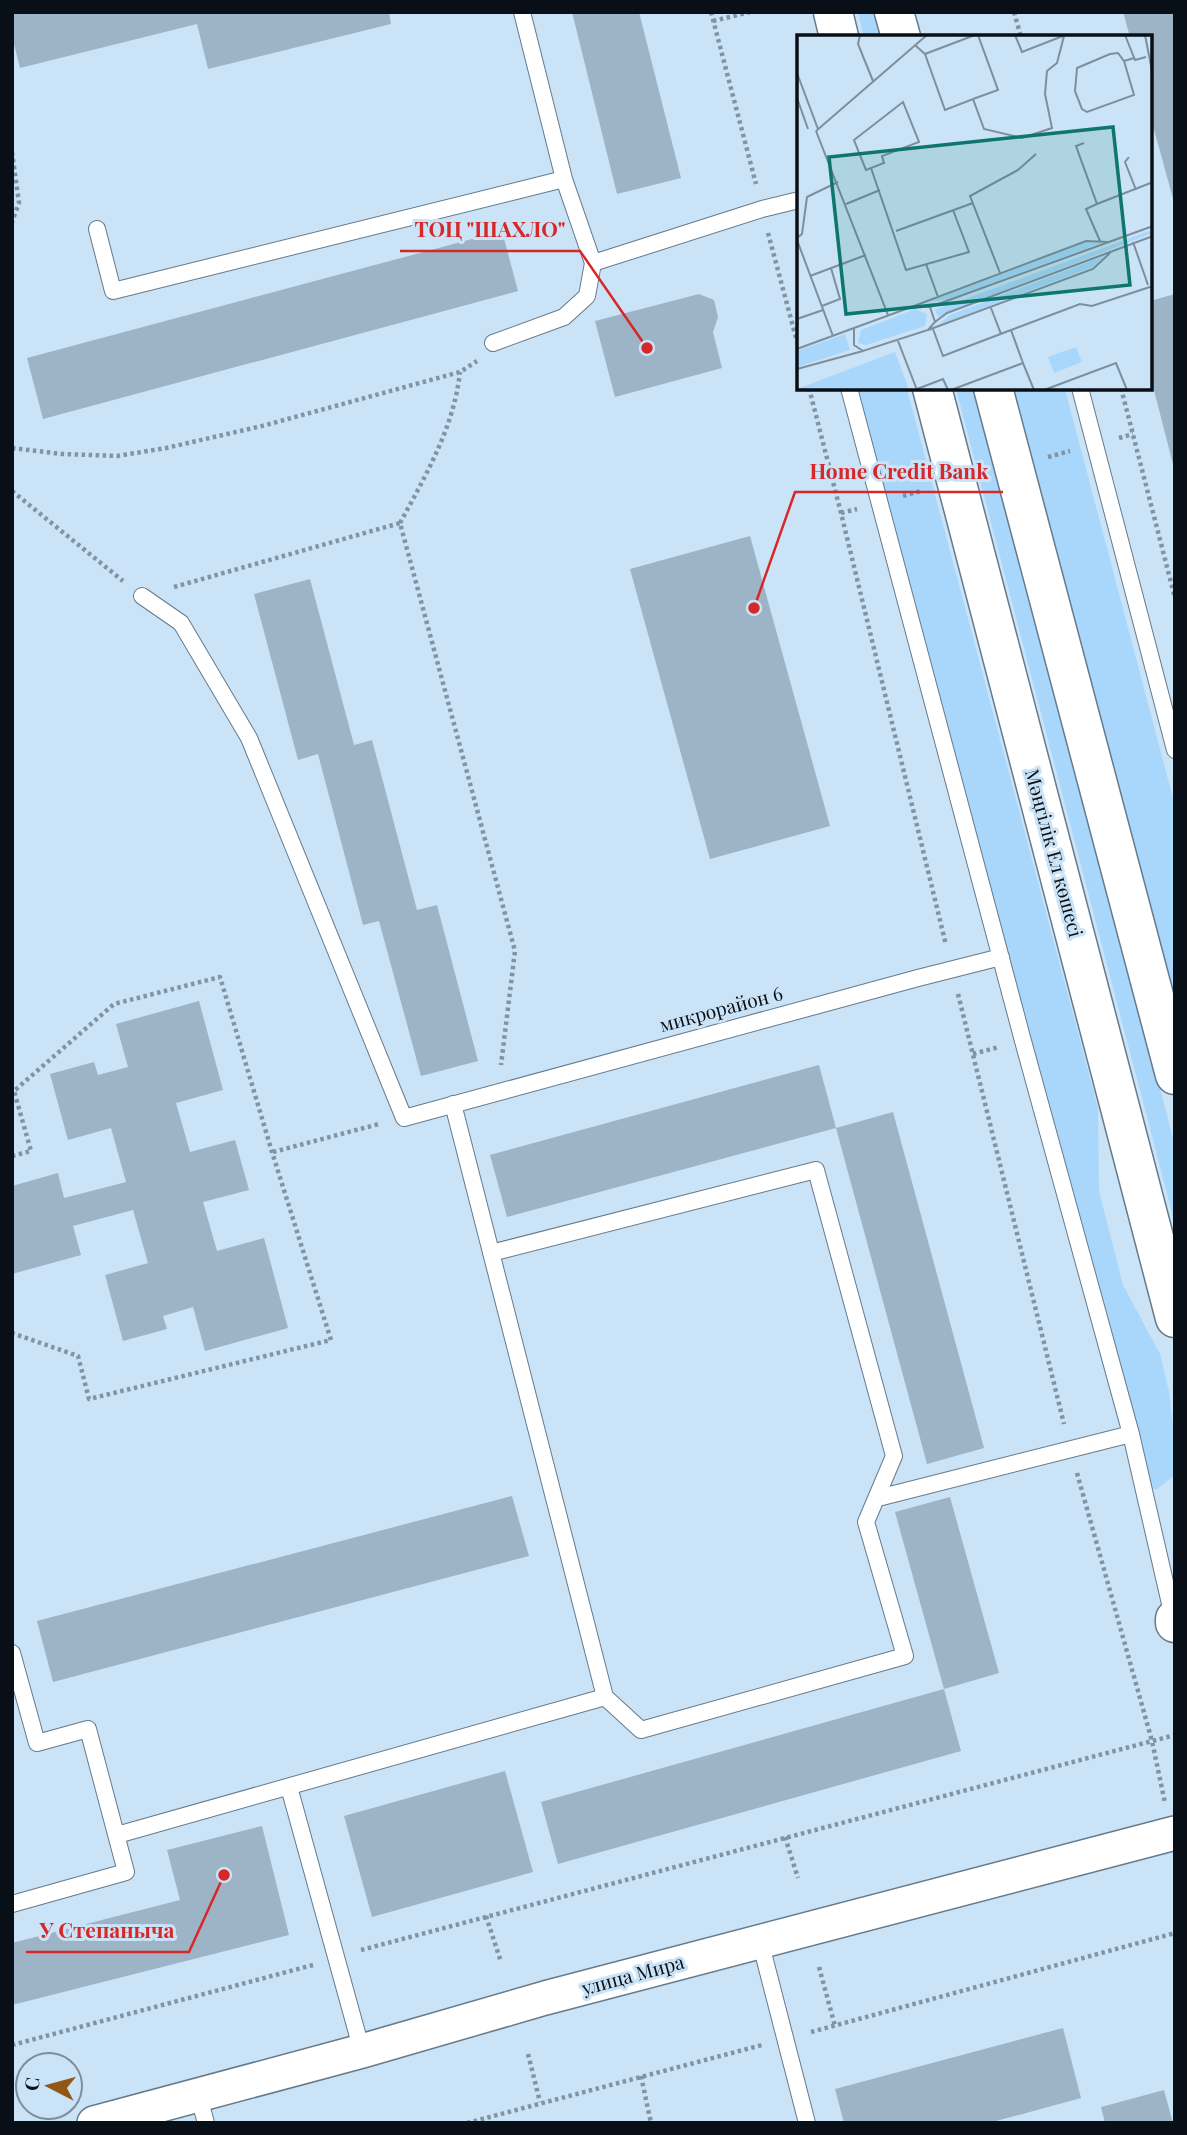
<svg xmlns="http://www.w3.org/2000/svg" width="1187" height="2135" viewBox="0 0 1187 2135" font-family="'Playfair Display',serif">
<style>
.green{fill:#a9d7fb}
.building{fill:#9db4c6}
.lines{fill:none;stroke-linecap:round;stroke-linejoin:round}
.lane-casing{stroke:#657a8b;stroke-width:18}
.street-casing{stroke:#657a8b;stroke-width:36}
.secondary-casing{stroke:#657a8b;stroke-width:41}
.path{stroke:#8293a2;stroke-width:4.5;stroke-dasharray:3.5 3.5;stroke-linecap:butt}
.lane{stroke:#fff;stroke-width:16}
.street{stroke:#fff;stroke-width:33}
.secondary{stroke:#fff;stroke-width:38}
.labels{text-anchor:middle;stroke-width:6;stroke-linejoin:round;paint-order:stroke}
.street-label{font-size:19px;fill:#080f16;stroke:#cbe3f6}
.inset-road{fill:none;stroke:#7d8e9c;stroke-width:2}
.view{fill:#0f766e;fill-opacity:0.15;stroke:#0f766e;stroke-width:3.5}
.inset-edge{fill:none;stroke:#080f16;stroke-width:3.5}
.leader{fill:none;stroke:#d62828;stroke-width:2.5}
.callout-dot{fill:#d62828;stroke:#cbe3f6;stroke-width:2.5}
.callout-label{font-size:21px;text-anchor:middle;font-weight:bold;fill:#d62828;stroke:#cbe3f6;stroke-width:6;stroke-linejoin:round;paint-order:stroke}
</style>
<rect width="100%" height="100%" fill="#cbe3f6"/>
<!-- green -->
<path class="green" d="M858 12H880L886 37H864Z
M858 389H907L1098 1108 1099 1191 1123 1285 1160 1354 1169 1392 1174 1437 1175 1475 1157 1489H1149L1131 1434Z
M956 389H978L1175 1146V1224Z
M1011 389H1065L1175 806V1001Z"/>
<!-- building -->
<path class="building" d="M12 12H389L391 24 208 69 197 24 20 68 12 36Z
M572 12H639L681 178 617 194Z
M1123 12H1175V206L1150 115V37H1130Z
M502 231 518 291 43 419 27 358Z
M699 294 714 300 718 317 713 332 722 368 615 397 595 321Z
M1175 294V467L1174 468 1150 375V301Z
M750 536 830 826 710 859 630 569Z
M310 579 354 745 372 740 417 910 437 905 478 1061 421 1076 379 921 363 925 318 754 298 760 254 594Z
M199 1001 223 1090 176 1103 190 1152 235 1140 249 1190 203 1202 217 1251 264 1238 288 1328 205 1351 193 1307 163 1316 167 1329 123 1341 105 1275 148 1263 133 1210 73 1226 81 1255 12 1274V1186L58 1173 64 1198 126 1182 111 1128 68 1140 50 1074 94 1062 98 1075 128 1067 116 1024Z
M819 1065 836 1128 507 1217 490 1155Z
M893 1112 984 1448 927 1464 836 1128Z
M512 1496 529 1556 53 1682 37 1621Z
M950 1497 999 1673 944 1689 895 1512Z
M944 1689 961 1751 558 1864 541 1802Z
M505 1771 533 1872 372 1917 344 1816Z
M262 1826 289 1935 12 2005V1943L180 1900 167 1850Z
M1063 2028 1081 2098 989 2123H844L835 2089Z
M1164 2090 1173 2123H1105L1101 2107Z"/>
<g class="lines">
<defs>
<path id="lane" d="M522 12 564 179
M97 229 113 291 564 179 593 263 762 209 799 200
M493 343 564 317 587 296 593 263
M849 388 1023 1041 1131 1434 1174 1621
M1080 388 1175 750
M142 596 181 623 249 738 404 1118 918 978 1001 957
M453 1104 605 1697 641 1730 905 1656 866 1522 894 1456 816 1170 491 1253
M878 1498 1131 1434
M12 1653 37 1743 88 1729 126 1872 12 1904
M289 1787 362 2051
M117 1835 605 1697
M760 1941 807 2123
M198 2094 206 2123"/>
<path id="street" d="M94 2123 362 2051 545 1998 1175 1833"/>
<path id="secondary" d="M833 12 839 37
M894 12 901 37
M932 388 1175 1318
M993 388 1175 1075
M1175 1619V1623"/>
</defs>
<!-- lane casing -->
<use href="#lane" class="lane-casing"/>
<!-- street casing -->
<use href="#street" class="street-casing"/>
<!-- secondary casing -->
<use href="#secondary" class="secondary-casing"/>
<!-- path -->
<path class="path" d="M711 12 756 184
M1014 12 1021 37
M713 21 750 12
M12 152 19 203 12 222
M768 233 799 349
M809 388 841 513 946 945
M1121 388 1175 598
M1119 438 1133 434
M12 448 62 454 117 456 166 448 262 426 460 372 477 361
M1048 457 1070 451
M12 491 123 581
M903 496 921 491
M841 513 857 509
M400 523C426 475 454 427 460 372
M174 587 400 523 515 951 501 1065
M958 994 1064 1424
M973 1054 999 1047
M273 1152 379 1124
M12 1156 31 1151 14 1091 114 1004 220 977 272 1152 331 1340 89 1399 78 1356 12 1333
M1077 1473 1152 1741 1165 1803
M785 1837 798 1878
M486 1916 501 1962
M361 1950 1175 1735
M819 1967 835 2026
M811 2032 1175 1933
M12 2045 313 1965
M528 2054 540 2102
M641 2076 651 2123
M467 2123 762 2045"/>
<!-- lane -->
<use href="#lane" class="lane"/>
<!-- street -->
<use href="#street" class="street"/>
<!-- secondary -->
<use href="#secondary" class="secondary"/>
</g>
<g class="labels">
<!-- street labels -->
<g class="street-label">
<text transform="translate(1054 853) rotate(75)" y="7">Мәңгілік Ел көшесі</text>
<text transform="translate(721 1009) rotate(-15)" y="7">микрорайон 6</text>
<text transform="translate(633 1975) rotate(-15)" y="7">улица Мира</text>
</g>
</g>
<!-- overview -->
<g transform="translate(797 35)">
<rect width="355" height="355" fill="#cbe3f6"/>
<path d="M355 195V198L141 282 138 275ZM287 207 304 208 152 265 134 266ZM307 221 296 232 140 291 153 280ZM118 274 130 279 128 291 69 310 61 308 64 295ZM48 299 53 315 0 332V316ZM279 312 285 327 257 338 251 322ZM98 317 112 355H0V354Z" fill="#a9d7fb"/>
<path class="inset-road" d="M63 0 61 9 76 46M218 0 225 17 266 1M328 0 338 25 349 22M348 0 356 41M118 10 128 19 148 75 176 64 187 94 225 103 255 93 248 59 250 36 260 28 267 1M128 19 178 0M327 26 337 60 290 77 285 74 278 56 280 33 313 19 321 18 327 26 337 23M0 38 21 94M0 63 11 94M176 64 201 55 181 0M106 67 122 107 85 121 87 128 69 135 57 105ZM19 96 91 280M19 96 130 0M287 108 279 111 300 169 289 174 303 206M332 122 328 127 339 155M74 133 109 235 172 217 156 175M49 169 83 155M300 169 356 147M99 196 176 168M0 203 5 199 10 162 41 147M0 205 36 301M336 207 351 250M129 229 141 262M203 238 173 161 221 135 239 119M13 241 69 220M25 271 43 264 34 233M117 271 289 206 311 207M117 271 133 272 138 287 131 295 66 316 57 310V293ZM133 272 356 191M194 273 204 299M0 284 26 275M138 287 150 278 356 201M136 294 146 321 214 295M131 295 296 234 313 218M101 306 120 355M0 314 57 293M226 328 214 295 283 269 295 271 356 251M0 334 66 316M120 354 146 344 151 355M154 355 226 328 237 355M247 355 319 328 330 355"/>
<path class="view" d="M316 92 333 250 49 279 32 122Z"/>
<rect width="355" height="355" class="inset-edge"/>
</g>
<!-- callouts -->
<path class="leader" d="M647 348L580 251H400M754 608L795 492H1003M224 1875L189 1952H26"/>
<g class="callout-dot">
<circle cx="647" cy="348" r="7"/>
<circle cx="754" cy="608" r="7"/>
<circle cx="224" cy="1875" r="7"/>
</g>
<g class="callout-label">
<text x="490" y="237">ТОЦ "ШАХЛО"</text>
<text x="899" y="479">Home Credit Bank</text>
<text x="107" y="1938">У Степаныча</text>
</g>
<!-- border -->
<rect width="1187" height="2135" fill="none" stroke="#080f16" stroke-width="28"/>
<!-- north arrow -->
<g transform="translate(49 2086) rotate(276)"><circle r="33" fill="#cbe3f6" stroke="#7d8e9c" stroke-width="2"/>
<path d="M0-5L12 26L0 18L-12 26Z" fill="#915715"/>
<text y="-10" font-size="19" font-weight="bold" text-anchor="middle" fill="#080f16">С</text>
</g>
</svg>
